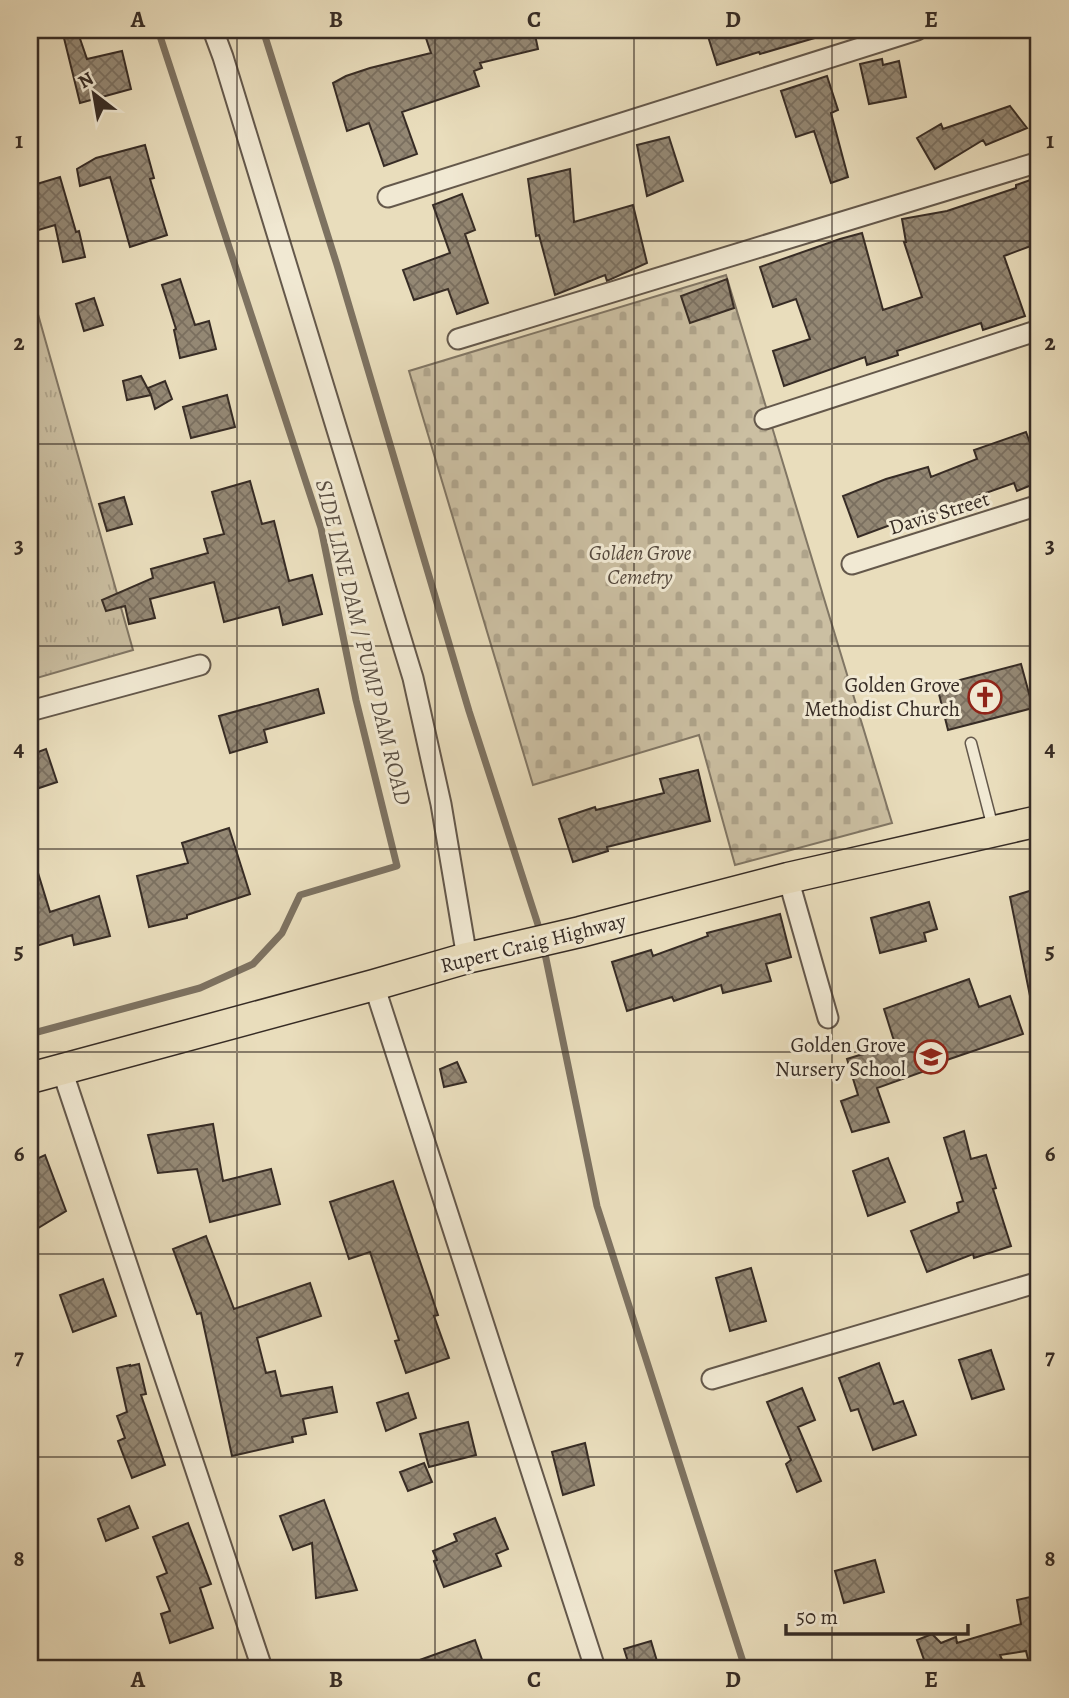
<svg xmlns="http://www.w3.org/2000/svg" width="1069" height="1698" viewBox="0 0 1069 1698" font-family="Alegreya,serif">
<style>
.grass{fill:url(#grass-tufts);stroke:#817664;stroke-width:2}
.cemetery{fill:url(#cemetery-stones);stroke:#817664;stroke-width:2}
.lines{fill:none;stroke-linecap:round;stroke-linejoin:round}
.stream{stroke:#7d7261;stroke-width:7}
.building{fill:url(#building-cross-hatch);stroke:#372c25;stroke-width:2}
.lane-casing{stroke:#64584b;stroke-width:13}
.street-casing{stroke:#64584b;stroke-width:23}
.primary-casing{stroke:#372c25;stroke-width:33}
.lane{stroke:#f1e9d3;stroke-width:10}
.street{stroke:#f1e9d3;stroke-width:19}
.primary{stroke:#e9ddbc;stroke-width:30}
.grid{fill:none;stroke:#372c25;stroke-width:2;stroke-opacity:0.55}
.labels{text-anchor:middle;stroke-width:6;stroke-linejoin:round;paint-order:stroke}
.street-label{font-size:21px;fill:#372c25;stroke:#f1e9d3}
.park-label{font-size:21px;font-style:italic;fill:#55493e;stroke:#f1e9d3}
.poi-label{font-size:21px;fill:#372c25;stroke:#f1e9d3;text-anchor:end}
.water-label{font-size:23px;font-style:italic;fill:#5a4f43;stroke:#f1e9d3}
.neatline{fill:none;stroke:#372c25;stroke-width:2.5}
.grid-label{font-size:23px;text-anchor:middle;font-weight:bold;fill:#372c25}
</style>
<defs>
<pattern id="grass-tufts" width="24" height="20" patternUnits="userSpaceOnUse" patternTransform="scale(1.75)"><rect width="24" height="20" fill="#cbbfa2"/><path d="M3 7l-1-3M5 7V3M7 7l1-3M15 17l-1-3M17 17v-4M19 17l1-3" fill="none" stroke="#afa48b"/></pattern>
<pattern id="cemetery-stones" width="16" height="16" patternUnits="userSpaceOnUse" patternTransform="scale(1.75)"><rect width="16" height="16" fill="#cbbfa2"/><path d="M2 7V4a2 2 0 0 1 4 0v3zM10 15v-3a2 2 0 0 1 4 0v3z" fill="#afa48b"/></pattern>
<pattern id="building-cross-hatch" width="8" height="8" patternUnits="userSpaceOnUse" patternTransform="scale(1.75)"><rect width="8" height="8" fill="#948874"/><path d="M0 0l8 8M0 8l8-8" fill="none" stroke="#7a6f5f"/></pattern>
</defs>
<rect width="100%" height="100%" fill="#e9ddbc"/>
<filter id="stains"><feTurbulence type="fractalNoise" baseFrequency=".00286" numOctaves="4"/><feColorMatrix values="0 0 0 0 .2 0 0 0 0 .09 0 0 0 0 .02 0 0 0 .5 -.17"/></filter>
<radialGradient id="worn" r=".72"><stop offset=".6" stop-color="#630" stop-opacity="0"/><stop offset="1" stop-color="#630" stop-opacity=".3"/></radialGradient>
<!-- grass -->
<path class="grass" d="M30 286 133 650 30 680Z"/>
<!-- cemetery -->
<path class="cemetery" d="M726 275 892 823 735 865 699 735 533 785 409 371Z"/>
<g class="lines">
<!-- stream -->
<path class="stream" d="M263 30 337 265 469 711 541 934
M544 949 597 1206 745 1668
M30 1034 200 988 253 964 282 933 300 895 397 866 356 700 321 528 158 30"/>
</g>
<!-- building -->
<path class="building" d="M62 30H77L87 59 122 51 131 89 80 103Z
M449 30H534L538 49 480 63 482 68 474 71 479 86 402 112 417 154 384 166 369 123 347 131 333 83 346 76 370 68 431 53 426 38Z
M706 30H824L825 35 760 54 759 52 717 65Z
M882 59 883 65 899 61 906 97 869 104 860 64Z
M827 76 838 110 831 113 848 177 831 183 814 131 796 137 781 91Z
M1010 106 1027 128 986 145 983 140 935 169 917 138 941 124 943 129Z
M669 137 683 181 647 196 637 145Z
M145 145 154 178 150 179 167 235 130 247 110 177 80 186 77 169 96 158Z
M570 169 574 222 633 205 647 263 607 281 605 275 555 295 539 235 536 236 528 179Z
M60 177 76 232 79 231 85 257 63 262 55 225 35 231 30 213V186Z
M1039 177V243L1004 256 1025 316 983 330 981 323 897 351 898 355 867 365 865 357 784 386 773 351 810 339 796 299 773 307 760 267 840 239 862 233 883 310 922 297 904 242H906L902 219 947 211 1016 188V185Z
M462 194 475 230 465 234 488 303 457 314 448 289 414 300 403 270 450 253 433 205Z
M180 279 195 325 209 321 216 349 180 358 174 330 176 329 162 285Z
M727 279 734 308 690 323 681 296Z
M94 298 103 325 84 331 76 304Z
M141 376 151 395 148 388 165 381 172 399 155 409 151 395 127 400 123 381Z
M227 395 235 427 191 438 183 407Z
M1026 432 1039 467V482L1017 491 1014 483 977 496 981 508 955 516 953 508 902 523 901 521 858 537 843 496 886 479 928 467 931 477 977 459 974 450Z
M250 481 262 524 274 521 289 581 312 575 322 614 283 625 279 607 224 622 214 582 150 599 155 618 129 624 125 606 106 611 102 600 153 578 151 569 208 553 204 539 224 534 212 492Z
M124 497 132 524 107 531 99 504Z
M1021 664 1033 708 948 730 937 686Z
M318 689 324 713 264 730 267 742 230 753 219 716Z
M46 749 57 782 30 791V755Z
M698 770 710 821 607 847 608 851 573 862 559 819 595 807 596 810 664 793 660 779Z
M229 828 250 894 187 915V918L149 927 137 876 188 863 182 843Z
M35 863 50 912 99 896 110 936 74 945 72 935 30 948V864Z
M1039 888V995L1030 996 1010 897Z
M929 902 937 929 924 933 926 941 880 953 871 918Z
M780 914 791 957 766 964 771 981 723 993 721 985 674 1001 672 997 627 1011 612 962 651 950 653 956 708 936 707 933Z
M969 979 979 1007 1010 996 1023 1034 938 1063 939 1066 877 1088 889 1122 852 1132 841 1101 858 1095 847 1059 895 1044 884 1009Z
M457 1062 466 1082 444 1087 440 1069Z
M213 1124 223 1181 271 1169 280 1204 210 1222 197 1169 158 1173 148 1135Z
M964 1131 971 1159 986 1155 996 1188 993 1189 1011 1246 974 1258 973 1254 927 1272 911 1231 959 1212 957 1203 963 1201 944 1138Z
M45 1155 66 1211 30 1233V1162Z
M888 1158 905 1202 868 1216 853 1171Z
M393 1181 438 1315 434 1316 449 1358 406 1373 395 1341 399 1340 370 1252 349 1259 330 1202Z
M206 1236 234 1309 310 1283 321 1316 257 1338 266 1373 275 1371 281 1396 332 1387 337 1412 303 1419 306 1434 292 1437 293 1442 232 1456 201 1313 197 1314 173 1249Z
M751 1268 766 1321 730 1331 716 1278Z
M103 1279 116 1316 73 1332 60 1295Z
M991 1350 1004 1389 972 1399 959 1360Z
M879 1363 894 1404 903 1401 916 1435 873 1450 858 1409 851 1411 839 1378Z
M139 1364 146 1394 141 1395 165 1465 132 1478 118 1441 125 1438 117 1416 127 1412 117 1368 130 1365V1366Z
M802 1388 815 1420 798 1427 821 1481 797 1492 786 1464 791 1460 767 1402Z
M408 1393 416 1418 386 1431 377 1403Z
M468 1422 476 1455 429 1467 420 1434Z
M585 1443 594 1485 563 1495 552 1452Z
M424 1463 432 1482 408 1491 400 1472Z
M324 1500 357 1590 316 1598 312 1543 293 1550 280 1516Z
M129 1506 138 1528 106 1541 98 1519Z
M495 1518 508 1549 496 1554 501 1566 444 1587 434 1561 437 1560 433 1551 457 1541 454 1534Z
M188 1523 211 1584 200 1588 213 1628 170 1643 161 1614 170 1611 157 1577 167 1573 153 1537Z
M875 1560 884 1592 844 1603 835 1571Z
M1039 1595V1666L1030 1667 1026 1651 1000 1655 1004 1664 990 1668H927L917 1640 932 1634 941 1643 956 1637 957 1643 1021 1624 1017 1600Z
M475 1640 485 1668H403V1666Z
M651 1641 659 1668H630L624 1649Z"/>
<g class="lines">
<defs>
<path id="lane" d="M971 743 993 828"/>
<path id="street" d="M213 30 223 57 413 678 441 804 467 958
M388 197 917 30
M458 339 1039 162
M765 419 1039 330
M852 564 1039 505
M30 711 200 665
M788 878 828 1018
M374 985 595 1668
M62 1070 262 1668
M712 1379 1039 1282"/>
<path id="primary" d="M30 1078 374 985 467 958 580 932 788 878 1039 821"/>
</defs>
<!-- lane casing -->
<use href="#lane" class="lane-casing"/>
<!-- street casing -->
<use href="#street" class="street-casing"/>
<!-- primary casing -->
<use href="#primary" class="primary-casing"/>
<!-- lane -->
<use href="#lane" class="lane"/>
<!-- street -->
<use href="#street" class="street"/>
<!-- primary -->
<use href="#primary" class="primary"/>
</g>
<!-- grid -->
<path class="grid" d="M237 30V1668M435 30V1668M634 30V1668M832 30V1668M30 241H1039M30 444H1039M30 646H1039M30 849H1039M30 1052H1039M30 1254H1039M30 1457H1039"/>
<!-- icons -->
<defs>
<symbol id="church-ring" viewBox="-11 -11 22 22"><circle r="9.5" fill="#f1e9d3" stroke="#8f2418" stroke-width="1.5"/><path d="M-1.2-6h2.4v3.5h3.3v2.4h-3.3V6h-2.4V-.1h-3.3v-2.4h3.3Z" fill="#8f2418"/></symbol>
<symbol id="school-ring" viewBox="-11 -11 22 22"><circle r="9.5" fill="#f1e9d3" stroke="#8f2418" stroke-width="1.5"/><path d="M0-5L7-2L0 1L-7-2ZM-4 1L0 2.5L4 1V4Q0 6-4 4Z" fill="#8f2418"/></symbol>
</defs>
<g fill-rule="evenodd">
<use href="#church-ring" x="966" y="678" width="38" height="38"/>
<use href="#school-ring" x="912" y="1038" width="38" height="38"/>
</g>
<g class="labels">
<!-- street labels -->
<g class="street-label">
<text transform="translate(939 513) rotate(-17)" y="7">Davis Street</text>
<text transform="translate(533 943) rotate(-14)" y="7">Rupert Craig Highway</text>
</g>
<!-- park labels -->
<g class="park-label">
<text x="640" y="560">Golden Grove<tspan x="640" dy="24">Cemetry</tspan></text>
</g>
<!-- poi labels -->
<g class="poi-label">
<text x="960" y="692">Golden Grove<tspan x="960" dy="24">Methodist Church</tspan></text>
<text x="906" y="1052">Golden Grove<tspan x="906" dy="24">Nursery School</tspan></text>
</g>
<!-- water labels -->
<g class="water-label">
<text transform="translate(364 642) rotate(76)" y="8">SIDE LINE DAM / PUMP DAM ROAD</text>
</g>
</g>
<!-- margin -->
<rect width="1069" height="1698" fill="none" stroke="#e9ddbc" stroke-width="77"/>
<!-- north arrow -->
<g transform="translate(94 94) rotate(329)" stroke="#f1e9d3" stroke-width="5" paint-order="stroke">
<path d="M0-5L12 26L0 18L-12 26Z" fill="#372c25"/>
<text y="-10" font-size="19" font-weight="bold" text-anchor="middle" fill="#372c25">N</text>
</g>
<!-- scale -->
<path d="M786 1624v10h182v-10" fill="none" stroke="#372c25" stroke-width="3.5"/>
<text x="796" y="1624" font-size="21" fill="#372c25" stroke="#f1e9d3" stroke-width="5" paint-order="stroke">50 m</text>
<rect x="38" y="38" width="992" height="1622" class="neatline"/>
<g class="grid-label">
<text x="138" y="27">A</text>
<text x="336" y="27">B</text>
<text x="534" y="27">C</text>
<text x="733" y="27">D</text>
<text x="931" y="27">E</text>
<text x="19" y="148">1</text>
<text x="1050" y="148">1</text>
<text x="19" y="350">2</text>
<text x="1050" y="350">2</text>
<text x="19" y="553">3</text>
<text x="1050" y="553">3</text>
<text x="19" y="756">4</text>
<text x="1050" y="756">4</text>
<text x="19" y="958">5</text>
<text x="1050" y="958">5</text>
<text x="19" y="1161">6</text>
<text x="1050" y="1161">6</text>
<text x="19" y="1364">7</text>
<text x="1050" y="1364">7</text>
<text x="19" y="1566">8</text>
<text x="1050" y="1566">8</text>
<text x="138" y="1687">A</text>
<text x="336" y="1687">B</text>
<text x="534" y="1687">C</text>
<text x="733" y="1687">D</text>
<text x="931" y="1687">E</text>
</g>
<rect width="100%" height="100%" filter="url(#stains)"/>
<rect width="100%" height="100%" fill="url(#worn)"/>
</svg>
